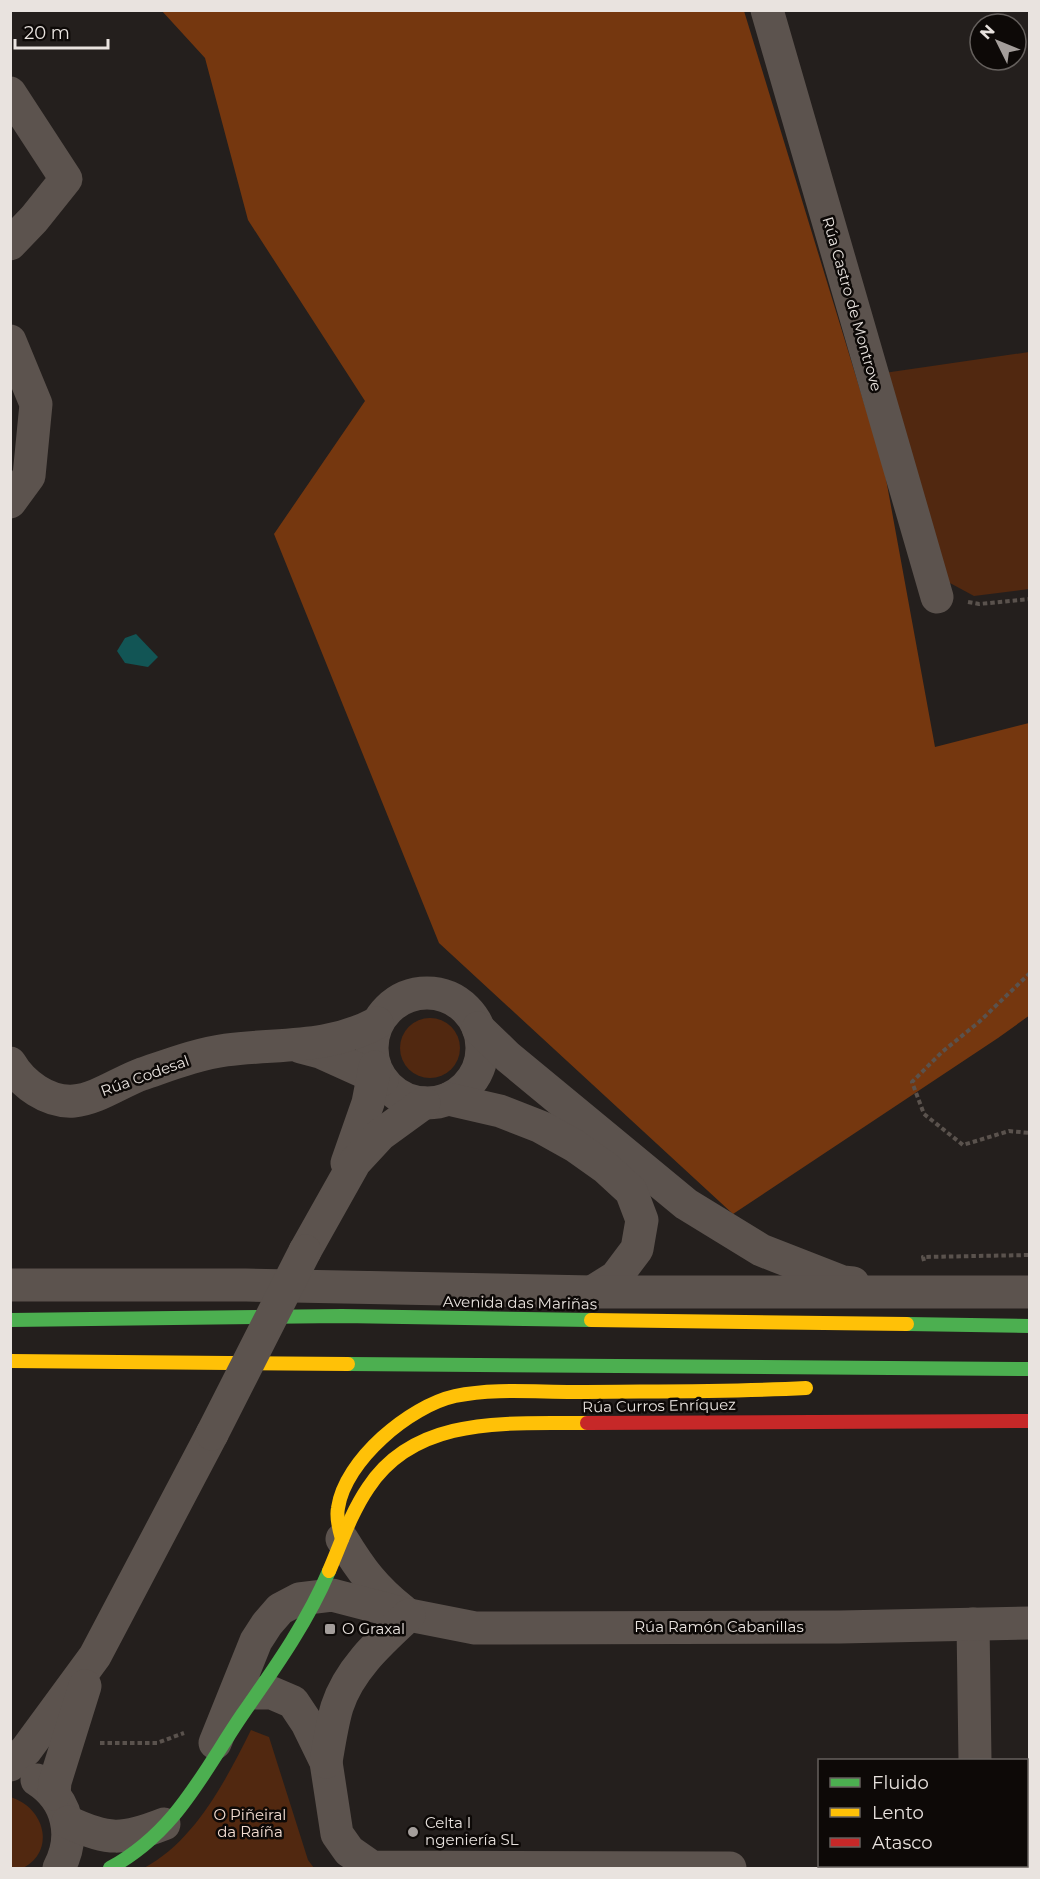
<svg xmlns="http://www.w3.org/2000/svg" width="1040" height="1879" viewBox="0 0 1040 1879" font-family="Montserrat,sans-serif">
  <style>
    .green { fill: #512810 }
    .forest { fill: #75370f }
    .water { fill: #125555 }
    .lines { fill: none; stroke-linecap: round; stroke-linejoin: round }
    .path { stroke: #5a524d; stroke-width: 4; stroke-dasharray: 4.5 3; stroke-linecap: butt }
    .street { stroke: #5c534e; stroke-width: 33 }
    .fast { stroke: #4caf50; stroke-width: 14 }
    .slow { stroke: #ffc107; stroke-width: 14 }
    .jam { stroke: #c62828; stroke-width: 14 }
    .street-bridge { stroke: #5c534e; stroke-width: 33 }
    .poi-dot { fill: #a49e9b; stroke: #0d0907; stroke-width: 2 }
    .labels { text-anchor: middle; stroke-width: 5; stroke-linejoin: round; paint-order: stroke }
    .street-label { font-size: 15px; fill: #e9e3df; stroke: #0d0907 }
    .poi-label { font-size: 15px; fill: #e9e3df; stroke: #0d0907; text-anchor: start }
    .park-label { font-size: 15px; fill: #f3ddd2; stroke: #0d0907 }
  </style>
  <rect width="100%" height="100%" fill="#241f1d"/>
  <g class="green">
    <path d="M1029 352V589L974 596 937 576 884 373Z"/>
    <circle cx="430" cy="1048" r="30"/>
    <path d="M251 1730 269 1737 308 1860 314 1868H144C195 1841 226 1780 251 1730Z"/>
    <path d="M10 1797C45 1807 56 1851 23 1868H11Z"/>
  </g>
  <path class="forest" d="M162 11H744L884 468 935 747 1029 723 1030 1015 998 1038 733 1214 439 943 274 534 365 401 248 220 205 58Z"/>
  <path class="water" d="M136 634 158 657 148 667 125 663 117 651 125 638Z"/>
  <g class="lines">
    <g class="path">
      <path d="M968 602 979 604 1030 599"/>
      <path d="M1030 973 979 1022 942 1052 912 1082 924 1114 963 1145 1009 1131 1030 1133"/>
      <path d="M924 1261 923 1257 1030 1255"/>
      <path d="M100 1743H157L184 1733"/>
    </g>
    <g class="street">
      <path d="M767 10 937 597"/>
      <path d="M10 93 66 179 34 219 10 244"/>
      <path d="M10 341 36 404 29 476 10 502"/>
      <circle cx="427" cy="1048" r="55"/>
      <path d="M478 1028 508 1057 686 1204 761 1250 843 1282 853 1283"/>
      <path d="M301 1047 320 1052 382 1080"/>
      <path d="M10 1063C22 1084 48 1103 74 1101 97 1099 120 1082 142 1074 169 1065 197 1054 226 1050 280 1043 326 1050 377 1023"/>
      <path d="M448 1099 500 1111 541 1127 575 1146 606 1168 631 1191 642 1220 637 1249 616 1277 592 1292"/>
      <path d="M347 1163 368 1103 375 1067"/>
      <path d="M305 1251 355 1162 380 1135 424 1103"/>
      <path d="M10 1285H246L592 1292H1030"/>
      <path d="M342 1539C361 1570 374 1588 403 1611"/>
      <path d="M973 1624 975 1760"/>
      <path d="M257 1693H272L293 1702 307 1723 326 1762 337 1834 349 1851 372 1867 730 1868"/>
      <path d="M215 1743 256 1641 267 1624 280 1609 299 1599 332 1595 409 1615 475 1628 840 1627 1030 1623"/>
      <path d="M326 1762C329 1744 332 1724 337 1707 349 1669 381 1641 409 1615"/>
      <path d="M10 1765 26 1750 95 1656 212 1434"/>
      <path d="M37 1780C68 1800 76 1836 59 1868"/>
      <path d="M54 1794 55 1782 85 1686"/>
      <path d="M68 1822C108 1841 123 1840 164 1824"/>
      <path d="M974 1868V1866"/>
    </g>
    <g class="fast">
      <path d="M10 1320 342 1316 591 1320"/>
      <path d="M907 1324 1030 1326"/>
      <path d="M348 1364 1030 1369"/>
      <path d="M110 1868C176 1832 202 1774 242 1715 274 1669 307 1623 329 1571"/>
    </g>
    <g class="slow">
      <path d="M591 1320 907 1324"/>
      <path d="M10 1361 348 1364"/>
      <path d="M342 1539C339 1529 336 1518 338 1508 345 1460 410 1406 455 1396 493 1388 535 1392 573 1392 651 1391 729 1392 806 1388"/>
      <path d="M329 1571C341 1543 351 1513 368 1488 416 1414 510 1424 587 1423"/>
    </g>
    <path class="jam" d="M587 1423 1030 1421"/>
    <path class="street-bridge" d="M212 1434 305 1251"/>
  </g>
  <g class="poi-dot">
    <rect x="324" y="1623" width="12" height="12" rx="3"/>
    <circle cx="413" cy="1832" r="6"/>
  </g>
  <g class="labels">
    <g class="street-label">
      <text transform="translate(852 304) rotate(74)" y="5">Rúa Castro de Montrove</text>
      <text transform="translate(145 1076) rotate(-20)" y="5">Rúa Codesal</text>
      <text transform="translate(520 1303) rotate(1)" y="5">Avenida das Mariñas</text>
      <text transform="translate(659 1406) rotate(-1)" y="5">Rúa Curros Enríquez</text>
      <text x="719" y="1632">Rúa Ramón Cabanillas</text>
    </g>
    <g class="poi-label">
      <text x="342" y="1634">O Graxal</text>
      <text x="425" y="1828">Celta I<tspan x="425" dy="17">ngeniería SL</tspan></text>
    </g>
    <g class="park-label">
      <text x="250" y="1820">O Piñeiral<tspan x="250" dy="17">da Raíña</tspan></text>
    </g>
  </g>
  <rect width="1040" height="1879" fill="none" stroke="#e9e3df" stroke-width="24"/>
  <rect x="818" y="1759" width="210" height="108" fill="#0d0907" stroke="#65605d" stroke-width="1.5"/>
  <rect x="830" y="1778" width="30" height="9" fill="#4caf50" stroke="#65605d" stroke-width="1.5"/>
  <text x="872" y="1789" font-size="18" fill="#e9e3df">Fluido</text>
  <rect x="830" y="1808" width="30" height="9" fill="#ffc107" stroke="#65605d" stroke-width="1.5"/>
  <text x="872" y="1819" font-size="18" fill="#e9e3df">Lento</text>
  <rect x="830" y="1838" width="30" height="9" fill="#c62828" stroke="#65605d" stroke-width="1.5"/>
  <text x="872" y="1849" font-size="18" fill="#e9e3df">Atasco</text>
  <g transform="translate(998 42) rotate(313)"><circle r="28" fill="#0d0907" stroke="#65605d" stroke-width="1.5"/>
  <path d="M0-4.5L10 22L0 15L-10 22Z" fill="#a49e9b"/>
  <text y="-9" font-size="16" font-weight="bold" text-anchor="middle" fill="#e9e3df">N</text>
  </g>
  <path d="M15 39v9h93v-9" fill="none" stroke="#e9e3df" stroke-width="3"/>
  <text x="24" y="39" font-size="18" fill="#e9e3df" stroke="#0d0907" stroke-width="4.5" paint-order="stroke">20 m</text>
</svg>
